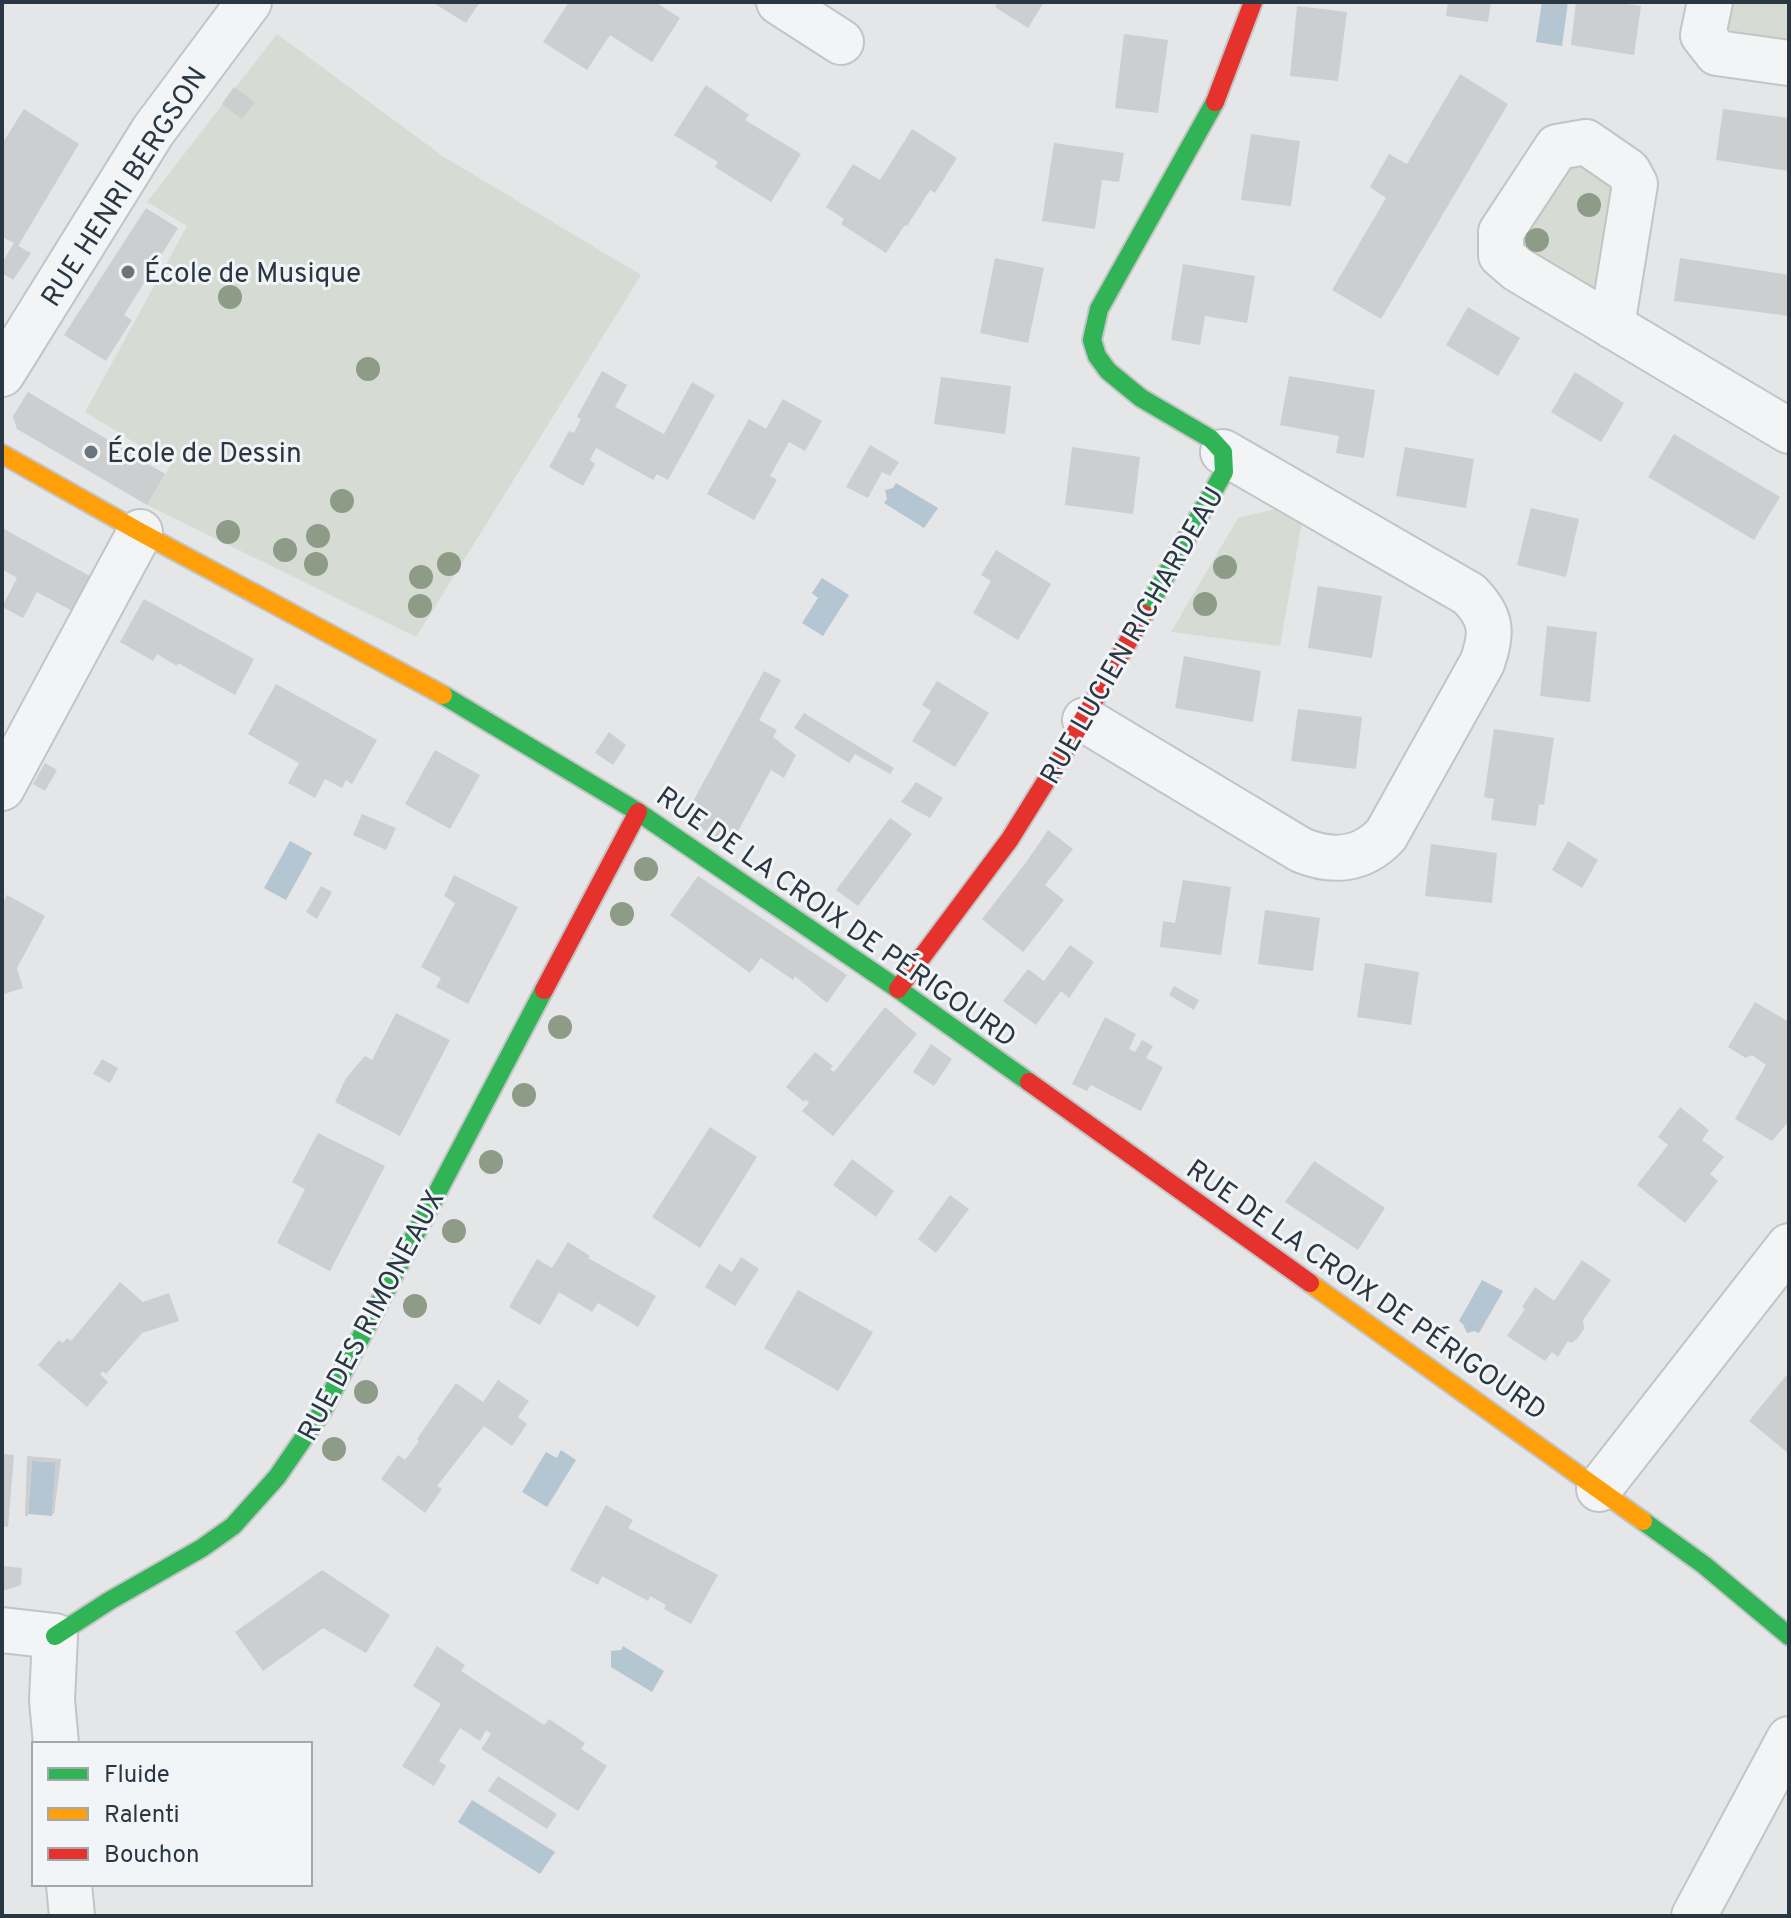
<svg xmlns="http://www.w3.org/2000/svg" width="1791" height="1918" viewBox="0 0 1791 1918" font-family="Overpass,sans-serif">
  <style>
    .green { fill: #d6dcd4 }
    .water { fill: #b3c6d2 }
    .building { fill: #ccced0 }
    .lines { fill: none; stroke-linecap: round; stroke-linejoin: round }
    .street-casing { stroke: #c2c4c6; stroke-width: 48 }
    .fast-casing { stroke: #c2c4c6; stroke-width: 22 }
    .slow-casing { stroke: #c2c4c6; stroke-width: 22 }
    .jam-casing { stroke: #c2c4c6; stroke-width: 22 }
    .street { stroke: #f2f4f5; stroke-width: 44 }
    .fast { stroke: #30b455; stroke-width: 18 }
    .slow { stroke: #ff9f0a; stroke-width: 18 }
    .jam { stroke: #e5322d; stroke-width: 18 }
    .tree { fill: #8d9b87 }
    .poi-dot { fill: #6b747c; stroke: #f1f5f7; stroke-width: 3 }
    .labels { text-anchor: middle; stroke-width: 6; stroke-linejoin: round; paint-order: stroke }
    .street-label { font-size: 28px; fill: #2a3642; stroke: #f1f5f7 }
    .poi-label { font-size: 28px; fill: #2a3642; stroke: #f1f5f7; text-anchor: start }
  </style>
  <rect width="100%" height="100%" fill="#e4e6e8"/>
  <g class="green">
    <path d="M1724 2H1789V48L1735 38 1726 30Z"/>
    <path d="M277 34 444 157 641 275 416 637 147 505 171 465 85 412 187 226 147 202Z"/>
    <path d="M1577 163 1613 181 1604 294 1532 262 1514 236 1566 167Z"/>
    <path d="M1280 508 1302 522 1280 646 1171 632 1238 518Z"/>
  </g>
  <g class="water">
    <path d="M1542 2H1568L1562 46 1536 42Z"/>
    <path d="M896 483 938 508 924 528 884 503 887 499 885 490 893 488Z"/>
    <path d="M822 578 849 595 823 636 802 623 818 598 812 593Z"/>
    <path d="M290 841 312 853 286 900 264 888Z"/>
    <path d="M1482 1280 1503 1291 1479 1333 1474 1331 1467 1333 1463 1324 1459 1321Z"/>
    <path d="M561 1450 576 1460 547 1507 522 1492 546 1452 557 1458Z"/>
    <path d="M32 1461 56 1462 52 1516 28 1514Z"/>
    <path d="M623 1646 664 1671 652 1692 611 1667V1651L621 1650Z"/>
    <path d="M472 1800 555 1852 540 1874 458 1822Z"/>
  </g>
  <g class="building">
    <path d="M432 2H480L466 23Z"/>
    <path d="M569 2H655L680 18 652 62 610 35 587 70 543 42Z"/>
    <path d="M998 2H1044L1028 28 995 7Z"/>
    <path d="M1448 2H1491L1488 22 1446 16Z"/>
    <path d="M1576 2H1612L1641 6 1634 55 1571 45Z"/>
    <path d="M1297 6 1347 12 1338 81 1290 76Z"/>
    <path d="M1124 34 1168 40 1158 113 1115 108Z"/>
    <path d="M1460 74 1508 104 1381 319 1332 290 1386 198 1370 187 1389 154 1407 164Z"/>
    <path d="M706 85 749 115 745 120 801 154 771 202 715 167 718 162 674 135Z"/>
    <path d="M234 87 255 102 242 119 222 104Z"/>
    <path d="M24 109 79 144 18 246 31 253 13 280 2 273V263L14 243 2 237V144Z"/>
    <path d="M1723 109 1789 118V171L1716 160Z"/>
    <path d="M912 129 957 158 935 193 930 190 907 226 905 225 886 253 841 224 844 219 826 207 853 164 880 180Z"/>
    <path d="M1251 134 1300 141 1291 206 1241 200Z"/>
    <path d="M1054 143 1124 153 1119 182 1102 180 1095 229 1042 221Z"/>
    <path d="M146 208 178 228 124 315 132 320 106 361 64 335Z"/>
    <path d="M995 258 1044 268 1028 343 980 333Z"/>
    <path d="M1680 258 1789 275V316L1674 301Z"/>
    <path d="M1183 264 1255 276 1247 323 1205 316 1200 345 1171 340Z"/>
    <path d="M1468 307 1520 338 1498 376 1446 345Z"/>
    <path d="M602 371 627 385 615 407 664 434 692 382 715 395 668 480 657 474 653 480 596 448 590 460 595 464 583 486 549 467 569 431 574 433 581 419 577 417Z"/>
    <path d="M1575 372 1624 403 1601 442 1551 412Z"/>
    <path d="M1289 376 1375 390 1364 458 1336 453 1339 436 1280 425Z"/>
    <path d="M941 377 1011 386 1005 434 934 424Z"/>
    <path d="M28 392 165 474 147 505 17 429 13 416Z"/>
    <path d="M783 399 822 421 805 451 789 442 770 476 777 480 754 520 707 494 749 419 766 429Z"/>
    <path d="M1674 434 1780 497 1754 540 1648 477Z"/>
    <path d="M870 445 899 462 890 476 882 472 868 498 846 487Z"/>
    <path d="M1072 447 1140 457 1133 514 1065 505Z"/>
    <path d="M1405 447 1474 459 1466 508 1396 496Z"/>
    <path d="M1531 508 1579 519 1566 577 1517 565Z"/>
    <path d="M2 528 99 581 80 615 37 592 23 618 2 607 17 578 2 569Z"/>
    <path d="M996 550 1051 584 1018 640 973 613 991 581 981 575Z"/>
    <path d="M1318 586 1382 596 1372 658 1308 648Z"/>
    <path d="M144 599 254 659 235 695 178 663 177 666 157 654 153 661 120 642Z"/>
    <path d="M1547 626 1597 632 1590 702 1540 696Z"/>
    <path d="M1184 656 1261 671 1253 722 1175 708Z"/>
    <path d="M764 671 781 680 759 720 777 730 773 737 796 755 784 778 771 770 729 848 685 816Z"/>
    <path d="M937 681 989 713 955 767 912 741 931 711 922 705Z"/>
    <path d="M276 684 377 740 352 784 346 780 342 788 325 779 315 798 288 783 299 763 248 734Z"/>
    <path d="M1298 709 1362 717 1356 769 1291 761Z"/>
    <path d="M804 713 894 768 890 774 855 754 849 763 794 728Z"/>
    <path d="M1494 729 1554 738 1544 805 1539 804 1536 826 1491 820 1494 799 1484 797Z"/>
    <path d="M609 732 626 745 613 765 595 753Z"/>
    <path d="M435 750 480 775 450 829 405 804Z"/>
    <path d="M45 763 57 770 45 791 33 784Z"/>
    <path d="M916 782 943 798 930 818 901 802Z"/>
    <path d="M362 814 396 828 386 850 353 835Z"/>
    <path d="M890 818 912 834 858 906 836 890Z"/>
    <path d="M1048 830 1073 849 1045 885 1064 900 1023 952 982 919 1027 861Z"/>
    <path d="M1568 841 1598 860 1582 888 1552 870Z"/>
    <path d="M1431 844 1497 853 1492 903 1425 896Z"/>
    <path d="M454 875 518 907 468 1004 436 987 441 978 421 967 455 903 444 896Z"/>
    <path d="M698 876 847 975 827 1003 795 976 793 980 761 958 750 973 670 915Z"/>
    <path d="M1183 880 1231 887 1221 955 1160 947 1163 921 1175 923Z"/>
    <path d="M321 886 332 892 317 919 306 912Z"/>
    <path d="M7 895 45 916 17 968 23 988 4 994 2 905Z"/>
    <path d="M1265 910 1320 918 1313 971 1258 964Z"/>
    <path d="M1070 945 1094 962 1069 998 1061 991 1036 1025 1003 1001 1028 969 1044 981Z"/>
    <path d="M1365 963 1419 972 1411 1025 1357 1017Z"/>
    <path d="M1174 986 1199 1000 1194 1010 1169 995Z"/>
    <path d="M1755 1002 1789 1022V1121L1772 1141 1735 1119 1766 1065 1752 1055 1746 1058 1728 1047Z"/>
    <path d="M885 1007 917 1034 833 1136 802 1111 809 1103 805 1099 804 1102 786 1087 815 1052 833 1066 830 1069 834 1072Z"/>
    <path d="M396 1013 450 1040 400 1136 335 1102 346 1078 365 1056 372 1060Z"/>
    <path d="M1105 1017 1136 1034 1129 1049 1135 1052 1142 1040 1153 1046 1146 1058 1163 1067 1141 1111 1091 1085 1087 1091 1072 1084Z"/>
    <path d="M931 1044 952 1059 934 1086 913 1072Z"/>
    <path d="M102 1059 118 1068 110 1083 93 1074Z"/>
    <path d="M1680 1107 1709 1130 1702 1140 1724 1157 1710 1174 1718 1181 1685 1223 1637 1185 1668 1145 1658 1137Z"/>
    <path d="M710 1127 757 1157 700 1248 652 1217Z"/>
    <path d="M318 1133 385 1166 330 1271 277 1243 305 1189 292 1182Z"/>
    <path d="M852 1159 894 1191 876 1217 833 1185Z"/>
    <path d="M1314 1161 1385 1208 1358 1250 1285 1202Z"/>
    <path d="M950 1195 969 1209 936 1253 918 1239Z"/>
    <path d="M568 1242 590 1256 588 1258 656 1296 638 1327 598 1303 592 1312 559 1292 540 1325 509 1307 537 1259 552 1268Z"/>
    <path d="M741 1257 759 1269 735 1306 705 1287 719 1264 732 1272Z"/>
    <path d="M1582 1260 1611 1280 1583 1320 1584 1329 1577 1339 1571 1343 1568 1341 1558 1357 1552 1352 1545 1361 1507 1336 1525 1309 1522 1307 1535 1287 1554 1301Z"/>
    <path d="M120 1282 143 1302 169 1293 179 1321 142 1333 106 1374 103 1371 100 1374 108 1382 87 1407 38 1365 59 1340 63 1343 67 1338 71 1341Z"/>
    <path d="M798 1290 873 1332 838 1391 764 1348Z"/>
    <path d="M1789 1372V1454L1749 1421Z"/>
    <path d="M498 1380 529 1401 518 1417 527 1424 512 1446 484 1426 437 1486 442 1489 425 1513 381 1479 398 1455 405 1460 419 1441 417 1439 456 1383 483 1402Z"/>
    <path d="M2 1454 14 1455 8 1527 2 1526Z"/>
    <path d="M27 1456 61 1459 54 1514H52L56 1462 32 1461 28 1516H25Z"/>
    <path d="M606 1505 633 1520 628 1528 718 1575 691 1624 664 1609 666 1605 650 1596 648 1601 602 1576 598 1585 570 1570Z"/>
    <path d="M2 1566 22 1568 21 1585 2 1591Z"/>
    <path d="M322 1570 390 1615 366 1653 323 1628 263 1671 235 1632Z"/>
    <path d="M437 1646 465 1665 461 1671 544 1725 549 1719 585 1743 581 1749 607 1766 578 1811 481 1749 491 1734 486 1730 480 1741 460 1728 439 1761 446 1766 434 1786 402 1766 441 1704 413 1686Z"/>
    <path d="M498 1776 557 1814 547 1829 488 1791Z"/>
  </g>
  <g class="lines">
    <defs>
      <g id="street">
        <path d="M779 2 841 42"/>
        <path d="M1710 2 1703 35 1717 53 1789 63"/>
        <path d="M1612 326 1635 184 1628 171 1586 142 1557 147 1501 232V255L1517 269 1789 431"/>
        <path d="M2 374 153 131 249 2"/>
        <path d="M1085 720 1301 850C1332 863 1362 861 1386 835L1482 663C1493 633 1492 617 1469 594L1223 452"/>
        <path d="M2 788 140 532"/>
        <path d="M1599 1489 1789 1246"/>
        <path d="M2 1630 55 1636 52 1700 56 1744"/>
        <path d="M69 1884 72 1916"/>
        <path d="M1694 1916 1789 1739"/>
      </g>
      <g id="fast">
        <path d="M1144 614 1224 472 1223 452 1211 439 1141 398 1108 371 1097 356 1092 340 1099 309 1215 102"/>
        <path d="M443 695 638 812 898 989 1029 1082"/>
        <path d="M1643 1521 1704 1565 1789 1636"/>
        <path d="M55 1636 109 1601 202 1548 233 1526 277 1477 321 1413 544 990"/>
      </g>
      <g id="slow">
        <path d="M2 454 140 532 443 695"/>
        <path d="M1310 1283 1643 1521"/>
      </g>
      <g id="jam">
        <path d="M1215 102 1253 2"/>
        <path d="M898 989 1010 839 1066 749 1144 614"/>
        <path d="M544 990 638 812"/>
        <path d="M1029 1082 1310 1283"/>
      </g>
    </defs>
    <use href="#street" class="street-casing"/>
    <use href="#fast" class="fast-casing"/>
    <use href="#slow" class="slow-casing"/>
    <use href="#jam" class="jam-casing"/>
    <use href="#street" class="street"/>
    <use href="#fast" class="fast"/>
    <use href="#slow" class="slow"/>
    <use href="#jam" class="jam"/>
  </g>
  <g class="tree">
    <circle cx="1589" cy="205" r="12"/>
    <circle cx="1537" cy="240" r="12"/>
    <circle cx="230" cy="297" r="12"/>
    <circle cx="368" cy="369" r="12"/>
    <circle cx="342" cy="501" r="12"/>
    <circle cx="228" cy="532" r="12"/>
    <circle cx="318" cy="536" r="12"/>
    <circle cx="285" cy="550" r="12"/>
    <circle cx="316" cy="564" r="12"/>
    <circle cx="449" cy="564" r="12"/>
    <circle cx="1225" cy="567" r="12"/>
    <circle cx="421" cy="577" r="12"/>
    <circle cx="1205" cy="604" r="12"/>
    <circle cx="420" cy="606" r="12"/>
    <circle cx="646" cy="869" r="12"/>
    <circle cx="622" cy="914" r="12"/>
    <circle cx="560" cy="1027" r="12"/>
    <circle cx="524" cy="1095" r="12"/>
    <circle cx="491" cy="1162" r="12"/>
    <circle cx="454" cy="1231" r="12"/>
    <circle cx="415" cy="1306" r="12"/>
    <circle cx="366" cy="1392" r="12"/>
    <circle cx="334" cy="1449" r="12"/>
  </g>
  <g class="poi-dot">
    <circle cx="128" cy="272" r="8"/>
    <circle cx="91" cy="452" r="8"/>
  </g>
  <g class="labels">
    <g class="street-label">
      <text transform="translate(123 186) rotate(-57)" y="10">RUE HENRI BERGSON</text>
      <text transform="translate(1131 635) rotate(-60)" y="10">RUE LUCIEN RICHARDEAU</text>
      <text transform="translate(837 916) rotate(35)" y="10">RUE DE LA CROIX DE PÉRIGOURD</text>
      <text transform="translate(1367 1289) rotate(35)" y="10">RUE DE LA CROIX DE PÉRIGOURD</text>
      <text transform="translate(370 1315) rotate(-62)" y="10">RUE DES RIMONEAUX</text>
    </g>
    <g class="poi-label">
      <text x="144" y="282">École de Musique</text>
      <text x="107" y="462">École de Dessin</text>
    </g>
  </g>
  <rect width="1791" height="1918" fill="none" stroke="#2a3642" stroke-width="8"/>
  <rect x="32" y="1742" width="280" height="144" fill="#f1f5f7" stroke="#a1a9af" stroke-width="2"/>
  <rect x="48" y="1768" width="40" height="12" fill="#30b455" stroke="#a1a9af" stroke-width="2"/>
  <text x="104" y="1782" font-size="24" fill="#2a3642">Fluide</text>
  <rect x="48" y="1808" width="40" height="12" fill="#ff9f0a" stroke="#a1a9af" stroke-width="2"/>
  <text x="104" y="1822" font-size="24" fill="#2a3642">Ralenti</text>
  <rect x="48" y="1848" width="40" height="12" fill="#e5322d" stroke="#a1a9af" stroke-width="2"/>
  <text x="104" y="1862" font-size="24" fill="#2a3642">Bouchon</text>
</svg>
